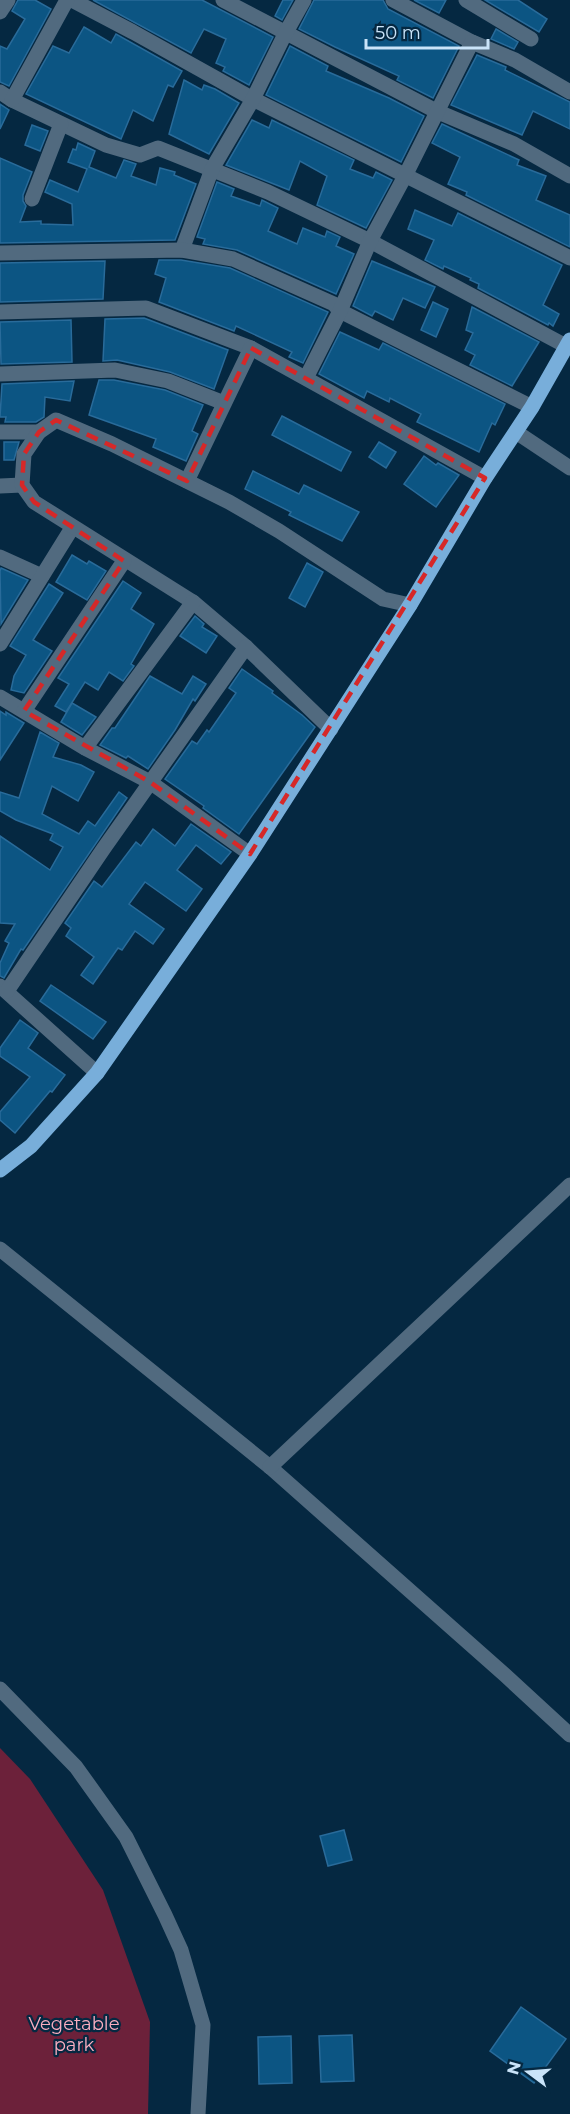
<svg xmlns="http://www.w3.org/2000/svg" width="570" height="2114" viewBox="0 0 570 2114" font-family="Montserrat,sans-serif">
  <style>
    .green { fill: #6c213a }
    .building { fill: #0c5583; stroke: #296b9a; stroke-width: 1.5 }
    .lines { fill: none; stroke-linecap: round; stroke-linejoin: round }
    .minor { stroke: #516a7f; stroke-width: 15 }
    .major { stroke: #78aeda; stroke-width: 15 }
    .marked { fill: none; stroke: #d62828; stroke-width: 4.5; stroke-dasharray: 12 8; stroke-linejoin: round }
    .labels { text-anchor: middle; stroke-width: 4.5; stroke-linejoin: round; paint-order: stroke }
    .park-label { font-size: 18px; fill: #faaec0; stroke: #052841 }
  </style>
  <rect width="100%" height="100%" fill="#052841"/>
  <path class="green" d="M0 1748 30 1779 103 1890 150 2022 148 2114H0Z"/>
  <g class="building">
    <path d="M18 0H35L51 9 9 86 0 82V46L7 49 25 19 12 11Z"/>
    <path d="M93 0H202L273 37 249 85 223 71 225 67 216 63 226 39 204 29 191 53Z"/>
    <path d="M283 0H293L282 20 275 16Z"/>
    <path d="M314 0H383L388 9 459 46 433 98 397 80 399 76 335 47 299 29Z"/>
    <path d="M414 0H446L439 13Z"/>
    <path d="M485 0H518L547 19 539 32Z"/>
    <path d="M84 27 111 43 116 34 182 71 173 87 168 85 153 121 133 110 121 139 26 94 53 46 69 53Z"/>
    <path d="M496 29 518 42 514 49 491 39Z"/>
    <path d="M290 46 328 66 326 71 389 98 424 116 401 162 266 95Z"/>
    <path d="M477 55 506 67 505 70 570 102V129L533 111 522 135 451 105Z"/>
    <path d="M184 80 202 90 204 85 215 89 239 103 209 154 169 134Z"/>
    <path d="M0 104 9 110 0 129Z"/>
    <path d="M252 120 269 128 272 120 354 160 350 169 373 178 376 172 392 180 366 228 317 205 327 176 300 161 289 190 226 165Z"/>
    <path d="M442 124 519 160 517 165 546 176 536 200 570 215V247L466 195 467 192 448 184 460 157 432 143Z"/>
    <path d="M32 125 48 131 40 151 25 145Z"/>
    <path d="M78 143 95 151 89 167 116 178 124 160 136 164 131 176 156 185 160 168 175 172 174 175 196 184 175 240 0 243V158L32 172 23 195V201L26 206 20 222 41 221V224L73 225 72 204 45 192 50 180 78 192 87 169 68 162 73 149 76 150Z"/>
    <path d="M217 182 234 189 231 196 260 206 262 200 278 208 268 231 297 244 303 228 325 237 327 231 340 237 336 246 354 254 336 294 237 250 203 244 205 239 197 237Z"/>
    <path d="M415 210 452 226 458 213 562 265 543 305 559 314 553 326 549 323 548 325 478 288 479 284 470 280 471 278 444 266 443 269 425 260 434 240 408 229Z"/>
    <path d="M159 260H181L230 268 328 312 303 363 289 357 292 352 236 326 234 331 159 302 166 278 155 274Z"/>
    <path d="M105 261 103 299 0 302V263Z"/>
    <path d="M372 261 435 287 425 308 403 298 393 320 375 311 372 316 353 306Z"/>
    <path d="M433 302 448 309 436 337 421 330Z"/>
    <path d="M472 307 539 342 512 386 470 365 475 355 465 350 473 333 466 330Z"/>
    <path d="M144 318 228 350 214 389 170 372 117 360 103 361 105 319Z"/>
    <path d="M71 320 72 362 1 364 0 322Z"/>
    <path d="M340 332 379 350 383 343 505 404 495 425 492 423 479 452 417 422 421 414 390 398 389 402 367 391 364 398 319 374Z"/>
    <path d="M99 380H114L165 390 203 405 192 431 198 434 186 461 153 447 156 439 89 415Z"/>
    <path d="M74 381 70 401 45 397 44 417 36 422H5L6 417H0L2 384Z"/>
    <path d="M282 416 351 452 341 471 272 435Z"/>
    <path d="M4 442H19L14 460H4Z"/>
    <path d="M379 442 396 452 386 468 369 457Z"/>
    <path d="M424 456 436 465 438 463 459 475 436 507 404 484Z"/>
    <path d="M253 471 299 494 304 485 359 512 342 541 289 515 291 512 245 489Z"/>
    <path d="M72 555 87 564 89 561 106 571 87 600 56 582Z"/>
    <path d="M307 563 323 572 305 607 289 598Z"/>
    <path d="M1 568 28 580 1 624 0 571Z"/>
    <path d="M123 581 141 593 131 609 154 624 131 664 134 666 123 681 109 672 98 690 85 682 66 712 55 706 69 684 58 678Z"/>
    <path d="M49 584 63 593 33 640 52 651 24 693 11 690 14 676 26 655 10 646Z"/>
    <path d="M195 616 204 624 202 627 217 636 206 653 180 636Z"/>
    <path d="M242 669 273 691 272 693 302 715 315 727 239 834 203 808 204 806 165 779 192 741 197 744 207 730 209 732 236 693 229 688Z"/>
    <path d="M150 676 182 694 193 676 206 684 195 701 193 699 175 730 148 769 128 756 126 758 100 745 112 728H115Z"/>
    <path d="M72 703 96 717 82 735 61 722Z"/>
    <path d="M0 711 6 715V712L24 723 0 760Z"/>
    <path d="M40 732 59 743 53 757 81 765 94 772 78 801 52 786 42 814 79 834 88 821 95 826 119 792 127 798 23 950 21 949 4 978 0 976V963L9 943 5 941 15 924 0 923V836L50 870 63 847 50 840 53 834 16 820 0 811V792L19 798Z"/>
    <path d="M191 824 231 852 221 864 196 845 177 870 202 889 186 911 145 882 129 904 164 929 153 944 135 931 122 950 118 948 93 984 81 975 94 957 66 936 71 928 65 923 94 881 102 887 136 842 141 846 153 829 175 846Z"/>
    <path d="M51 985 106 1022 93 1039 40 1001Z"/>
    <path d="M20 1020 38 1033 28 1048 65 1075 52 1092 50 1091 15 1133 0 1120V1112L30 1077 0 1056V1048Z"/>
    <path d="M344 1830 352 1860 328 1866 320 1836Z"/>
    <path d="M521 2007 566 2039 534 2083 490 2051Z"/>
    <path d="M352 2035 354 2081 321 2082 319 2036Z"/>
    <path d="M291 2036 292 2083 259 2084 258 2037Z"/>
  </g>
  <g class="lines">
    <g class="minor">
      <path d="M72 0 133 32 253 99 570 258"/>
      <path d="M223 0 436 111 514 144 570 176"/>
      <path d="M393 0 472 42"/>
      <path d="M466 0 531 39"/>
      <path d="M0 12 8 0"/>
      <path d="M0 92 12 100 106 145 140 155 158 148 268 192 370 241 566 346"/>
      <path d="M12 100 67 0"/>
      <path d="M32 199 61 124"/>
      <path d="M182 250 212 169 253 99 285 34 304 0"/>
      <path d="M0 253 182 250 233 259 334 304 340 311 532 407"/>
      <path d="M0 312 146 308 251 348 485 478"/>
      <path d="M0 374 115 370 168 381 224 403"/>
      <path d="M306 378 340 311 370 241 405 176 472 42 515 60 570 92"/>
      <path d="M0 432H39"/>
      <path d="M516 432 570 468"/>
      <path d="M187 481 251 348"/>
      <path d="M0 486 22 485"/>
      <path d="M0 557 42 576"/>
      <path d="M0 644 72 528"/>
      <path d="M246 647 193 602 34 502 22 485 24 454 39 432 56 420 112 444 229 502 279 531 383 599 410 605"/>
      <path d="M0 697 85 748 150 782 250 854"/>
      <path d="M24 711 124 561"/>
      <path d="M85 748 193 602"/>
      <path d="M0 986 97 1073"/>
      <path d="M7 991 104 848 246 647 331 729"/>
      <path d="M0 1249 270 1467 505 1675 570 1735"/>
      <path d="M270 1467 570 1185"/>
      <path d="M0 1689 76 1767 126 1837 165 1915 181 1950 203 2025 198 2114"/>
    </g>
    <path class="major" d="M0 1170 31 1146 97 1073 250 854 410 605 485 478 532 407 570 340"/>
  </g>
  <path class="marked" d="M251 348 485 478 250 854 150 782 24 711 124 561 34 502 22 485 24 454 39 432 56 420 187 481Z"/>
  <g class="labels">
    <g class="park-label">
      <text x="74" y="2030">Vegetable<tspan x="74" dy="21">park</tspan></text>
    </g>
  </g>
  <g transform="translate(528 2072) rotate(286)" stroke="#052841" stroke-width="4.5" paint-order="stroke">
  <path d="M0-4.5L10 22L0 15L-10 22Z" fill="#cae4f9"/>
  <text y="-9" font-size="16" font-weight="bold" text-anchor="middle" fill="#cae4f9">N</text>
  </g>
  <path d="M366 39v9h122v-9" fill="none" stroke="#cae4f9" stroke-width="3"/>
  <text x="375" y="39" font-size="18" fill="#cae4f9" stroke="#052841" stroke-width="4.5" paint-order="stroke">50 m</text>
</svg>
